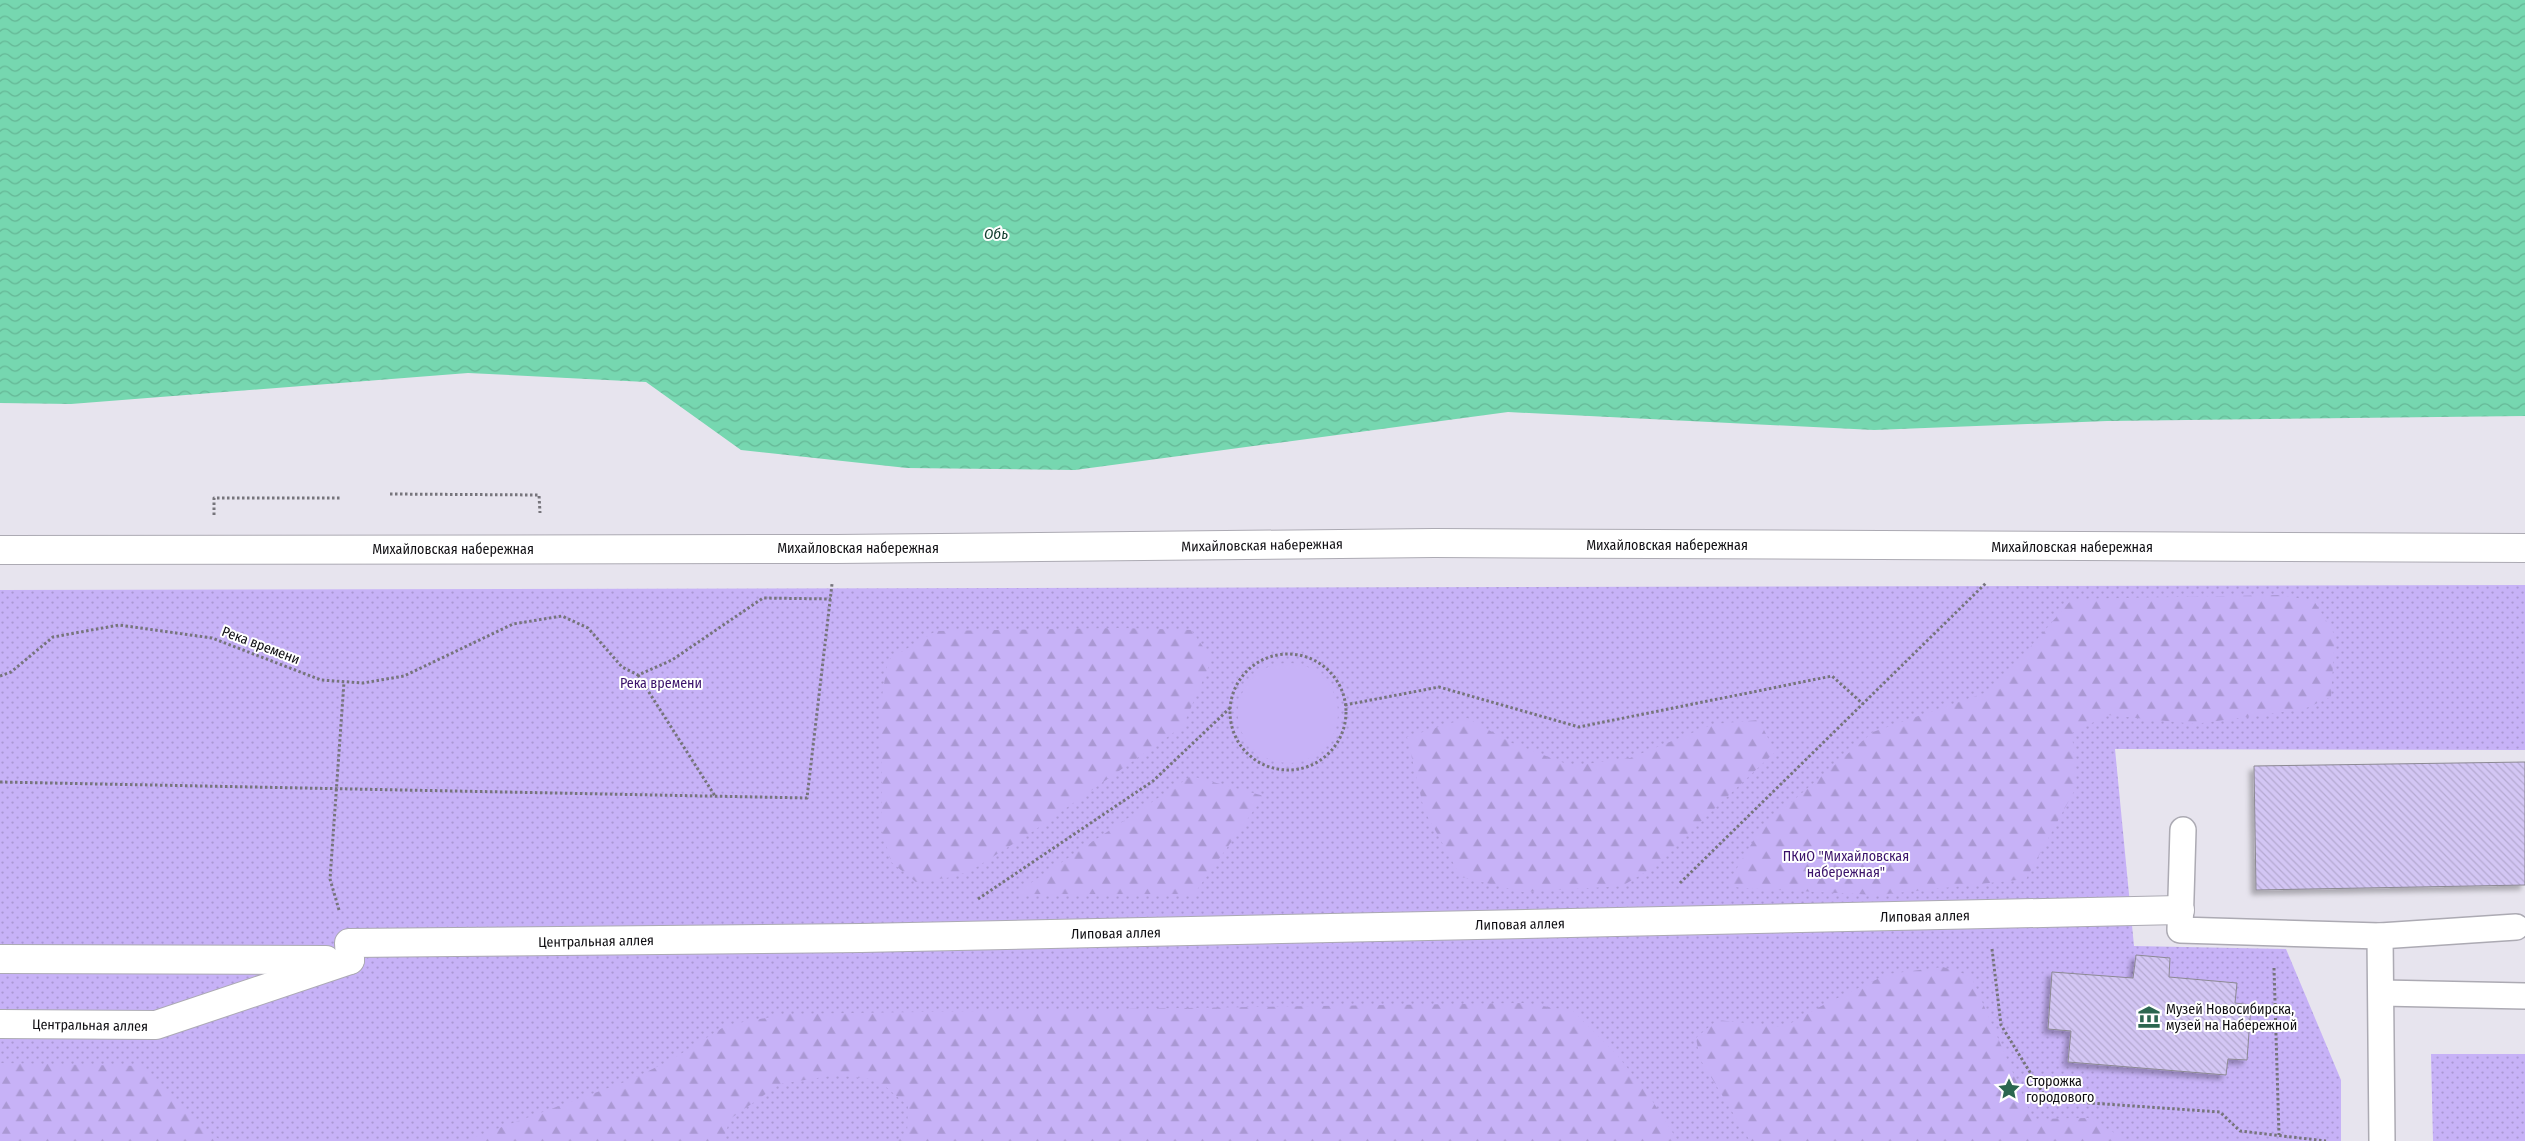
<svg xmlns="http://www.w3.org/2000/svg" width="2525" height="1141" viewBox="0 0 2525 1141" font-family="'Fira Sans Condensed',sans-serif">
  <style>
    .grass { fill: url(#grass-dots) }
    .forest { fill: url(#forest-firs) }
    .pitch { fill: #c7b2f7 }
    .water { fill: url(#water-waves) }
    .building { fill: url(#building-back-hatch); stroke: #8c8993; filter: url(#shadow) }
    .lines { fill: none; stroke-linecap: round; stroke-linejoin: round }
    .service-casing { stroke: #acaab3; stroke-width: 28 }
    .pedestrian-casing { stroke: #acaab3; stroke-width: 30 }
    .path { stroke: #76747b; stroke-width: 3; stroke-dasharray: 2.5 2.5; stroke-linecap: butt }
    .service { stroke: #fff; stroke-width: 25 }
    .pedestrian { stroke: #fff; stroke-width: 28 }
    .labels { text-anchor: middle; stroke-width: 4; stroke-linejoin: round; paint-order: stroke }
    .street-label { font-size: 14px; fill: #0f0e12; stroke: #fff }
    .park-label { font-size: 14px; fill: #3a126a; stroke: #fff }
    .poi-label { font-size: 14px; fill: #0f0e12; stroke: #fff; text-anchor: start }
    .water-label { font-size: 15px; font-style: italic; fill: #123d2e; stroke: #fff }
  </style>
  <defs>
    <pattern id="grass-dots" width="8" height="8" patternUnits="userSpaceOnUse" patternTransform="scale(1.25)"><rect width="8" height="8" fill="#c7b2f7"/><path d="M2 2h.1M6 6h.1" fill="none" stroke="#aa98d3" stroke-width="1.8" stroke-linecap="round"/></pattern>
    <pattern id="forest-firs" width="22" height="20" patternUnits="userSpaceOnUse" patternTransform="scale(1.25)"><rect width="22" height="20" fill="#c7b2f7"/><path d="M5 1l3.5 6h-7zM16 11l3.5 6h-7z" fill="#aa98d3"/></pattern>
    <pattern id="water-waves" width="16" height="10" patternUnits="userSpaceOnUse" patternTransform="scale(1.25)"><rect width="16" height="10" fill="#76d7b0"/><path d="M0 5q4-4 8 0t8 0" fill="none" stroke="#65b796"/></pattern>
    <pattern id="building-back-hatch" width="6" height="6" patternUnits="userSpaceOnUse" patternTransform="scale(1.25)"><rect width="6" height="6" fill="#d3c6f4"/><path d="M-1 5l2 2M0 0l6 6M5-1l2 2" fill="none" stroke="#b4a9d0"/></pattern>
    <filter id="shadow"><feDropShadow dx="-4.5" dy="4.5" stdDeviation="2.5" flood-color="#0004"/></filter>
  </defs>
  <rect width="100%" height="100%" fill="#e7e4ee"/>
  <g class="grass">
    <path d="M2525 585V750L2115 749 2134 946 2286 949 2341 1080V1141H0V590Z"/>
    <path d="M2431 1054H2525V1141H2433Z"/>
  </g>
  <g class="forest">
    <path d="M2280 595 2314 601 2335 635 2331 697 2304 709 2195 724 2108 715 2072 733 2077 786 2026 879 1878 895 1740 888 1730 885 1731 878 1761 828 1873 732 1993 690 2072 599Z"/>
    <path d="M1120 628 1191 630 1212 659 1183 726 1032 832 972 870 953 877 916 882 891 862 881 827 882 785 880 708 888 660 936 631Z"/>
    <path d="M1467 718 1512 743 1572 766 1630 758 1714 724 1759 720 1775 752 1649 870 1622 886 1523 892 1461 877 1424 810 1407 737Z"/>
    <path d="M1191 776 1264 796 1194 894H1014Z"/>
    <path d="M1943 967 1971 976 2033 1119 2088 1118 2129 1141H1750L1700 1059 1696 1038 1717 1020 1784 1027 1825 1004 1888 974Z"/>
    <path d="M1524 1003 1573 1011 1617 1055 1646 1091 1678 1141H895L907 1134 908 1106 878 1080 836 1075 780 1084 730 1119 723 1141H464L630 1080 671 1060 727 1025 788 1014Z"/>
    <path d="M0 1063 143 1066 205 1130 222 1141H0Z"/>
  </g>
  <circle class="pitch" cx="1288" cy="713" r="50"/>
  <path class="water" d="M0 0H2525V416L2107 421 1874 430 1508 412 1075 470 907 468 741 450 646 382 468 373 71 404 0 403Z"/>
  <g class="building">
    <path d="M2525 762V885L2256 890 2254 766Z"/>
    <path d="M2136 955 2170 958 2169 977 2237 983 2235 1003 2251 1005 2247 1060 2228 1059 2226 1075 2068 1062 2071 1031 2048 1029 2052 972 2133 978Z"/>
  </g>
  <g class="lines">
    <defs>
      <g id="service">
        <path d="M2183 830 2180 930 2380 936"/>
        <path d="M2382 993 2525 996"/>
        <path d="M2382 1141 2380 936 2516 927"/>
      </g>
      <g id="pedestrian">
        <path d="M0 550 836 549 1434 543 2525 548"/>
        <path d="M0 959 326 960"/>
        <path d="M350 960 349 943 861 938 2180 910"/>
        <path d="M0 1024 156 1025 350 960"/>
      </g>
    </defs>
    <use href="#service" class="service-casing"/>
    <use href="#pedestrian" class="pedestrian-casing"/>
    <g class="path">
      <path d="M390 494 539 495 540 513"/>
      <path d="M214 515V498H342"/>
      <circle cx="1288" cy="712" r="58"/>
      <path d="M638 675 715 796"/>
      <path d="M0 676 11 672 53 637 119 625 212 638 321 680 363 683 404 676 513 624 562 616 588 628 622 667 638 675 672 660 763 598 831 599"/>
      <path d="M1345 705 1439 687 1579 727 1832 676 1863 704"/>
      <path d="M0 782 807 798 832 584"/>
      <path d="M1680 883 1986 583"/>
      <path d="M978 899 1153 781 1230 708"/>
      <path d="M339 910 330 879 344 682"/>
      <path d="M1992 949 2001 1025 2047 1100 2220 1112 2240 1131 2326 1141"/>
      <path d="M2274 968 2279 1135"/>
    </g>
    <use href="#service" class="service"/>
    <use href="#pedestrian" class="pedestrian"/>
  </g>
  <defs>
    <symbol id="museum-bare" viewBox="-9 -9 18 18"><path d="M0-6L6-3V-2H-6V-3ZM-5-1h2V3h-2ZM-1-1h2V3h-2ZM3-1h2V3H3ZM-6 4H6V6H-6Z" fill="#2b664f" stroke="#fff" stroke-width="2.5" paint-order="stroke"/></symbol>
    <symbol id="sight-bare" viewBox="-9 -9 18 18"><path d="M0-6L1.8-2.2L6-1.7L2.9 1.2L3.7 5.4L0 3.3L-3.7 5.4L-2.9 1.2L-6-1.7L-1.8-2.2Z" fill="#2b664f" stroke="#fff" stroke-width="2.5" paint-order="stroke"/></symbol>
  </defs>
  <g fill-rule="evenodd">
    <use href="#museum-bare" x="2133" y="1001" width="32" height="32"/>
    <use href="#sight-bare" x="1993" y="1073" width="32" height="32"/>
  </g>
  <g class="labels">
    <g class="street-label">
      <text transform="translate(1262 545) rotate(-1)" y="5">Михайловская набережная</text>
      <text x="1667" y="550">Михайловская набережная</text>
      <text x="2072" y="552">Михайловская набережная</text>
      <text x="858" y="553">Михайловская набережная</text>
      <text x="453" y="554">Михайловская набережная</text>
      <text transform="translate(261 645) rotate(21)" y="5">Река времени</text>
      <text transform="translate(1925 916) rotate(-1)" y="5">Липовая аллея</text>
      <text transform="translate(1520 924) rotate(-1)" y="5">Липовая аллея</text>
      <text transform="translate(1116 933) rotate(-1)" y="5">Липовая аллея</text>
      <text transform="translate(596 941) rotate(-1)" y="5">Центральная аллея</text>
      <text transform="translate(90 1025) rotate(1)" y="5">Центральная аллея</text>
    </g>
    <g class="park-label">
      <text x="661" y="688">Река времени</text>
      <text x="1846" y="861">ПКиО "Михайловская<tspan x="1846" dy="16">набережная"</tspan></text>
    </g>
    <g class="poi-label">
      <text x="2166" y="1014">Музей Новосибирска,<tspan x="2166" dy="16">музей на Набережной</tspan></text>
      <text x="2026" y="1086">Сторожка<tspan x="2026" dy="16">городового</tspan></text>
    </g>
    <g class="water-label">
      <text x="996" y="239">Обь</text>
    </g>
  </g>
</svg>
